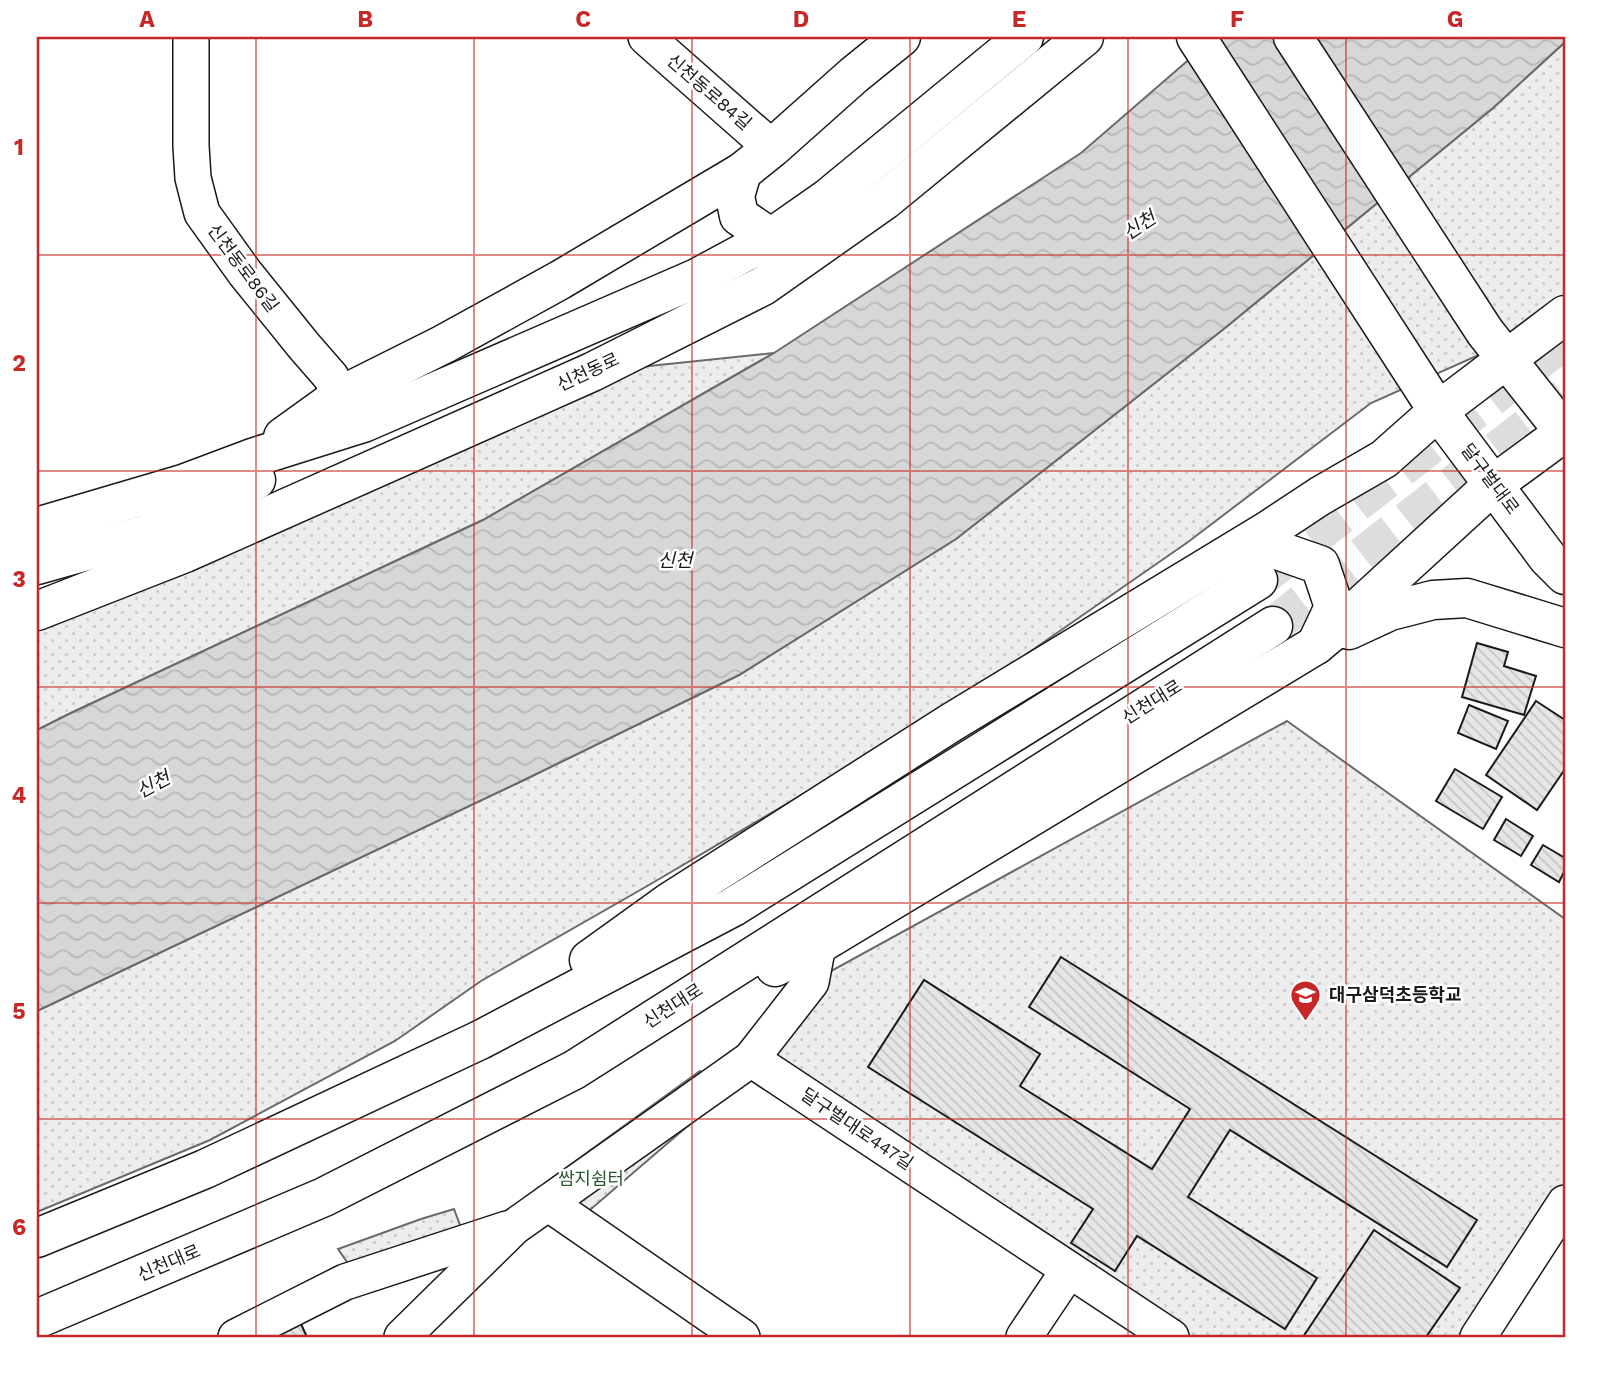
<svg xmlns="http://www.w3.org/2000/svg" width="1602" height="1374" viewBox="0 0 1602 1374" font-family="'Work Sans','Noto Sans KR',sans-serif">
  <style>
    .park { fill: url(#park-dots); stroke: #6a6a6a; stroke-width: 2 }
    .water { fill: url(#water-waves); stroke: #6a6a6a; stroke-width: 2 }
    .building { fill: url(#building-back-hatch); stroke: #1a1a1a; stroke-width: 2 }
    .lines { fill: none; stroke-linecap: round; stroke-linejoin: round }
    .highway-tunnel { stroke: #ddd; stroke-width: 38; stroke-dasharray: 38 19; stroke-linecap: butt }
    .minor-casing { stroke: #1a1a1a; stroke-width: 38 }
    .major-casing { stroke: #1a1a1a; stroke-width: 41 }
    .highway-casing { stroke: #1a1a1a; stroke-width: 41 }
    .minor { stroke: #fff; stroke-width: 35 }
    .major { stroke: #fff; stroke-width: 38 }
    .highway { stroke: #fff; stroke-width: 38 }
    .grid { fill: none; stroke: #c62828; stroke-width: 2; stroke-opacity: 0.55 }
    .labels { text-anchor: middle; stroke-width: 5; stroke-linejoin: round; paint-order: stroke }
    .street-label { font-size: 18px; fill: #1a1a1a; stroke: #fff }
    .poi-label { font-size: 18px; font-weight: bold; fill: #1a1a1a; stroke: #fff; text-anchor: start }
    .park-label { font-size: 18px; fill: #2b5a34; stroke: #fff }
    .water-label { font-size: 19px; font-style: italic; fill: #1a1a1a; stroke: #fff }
    .neatline { fill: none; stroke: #c62828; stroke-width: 2.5 }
    .grid-label { font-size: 23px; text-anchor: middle; font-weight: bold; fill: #c62828 }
  </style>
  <defs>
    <pattern id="park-dots" width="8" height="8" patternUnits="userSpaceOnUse" patternTransform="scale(1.75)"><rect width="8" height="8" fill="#ededed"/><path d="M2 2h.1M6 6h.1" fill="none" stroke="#cbcbcb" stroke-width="1.8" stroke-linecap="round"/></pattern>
    <pattern id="water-waves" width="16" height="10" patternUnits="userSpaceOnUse" patternTransform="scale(1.75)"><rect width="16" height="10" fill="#d7d7d7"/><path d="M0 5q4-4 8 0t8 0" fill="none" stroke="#b8b8b8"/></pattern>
    <pattern id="building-back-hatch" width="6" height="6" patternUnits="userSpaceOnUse" patternTransform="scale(1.75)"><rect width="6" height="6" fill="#e6e6e6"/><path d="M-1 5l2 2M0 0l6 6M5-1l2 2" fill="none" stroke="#c5c5c5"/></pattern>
  </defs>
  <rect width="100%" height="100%" fill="#fff"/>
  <g class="park">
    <path d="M1565 42 1564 317 1371 403 1188 542 946 710 649 885 481 981 395 1041 210 1140 37 1212V1011L524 780 739 675 956 539 1225 328 1493 108Z"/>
    <path d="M774 353 483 520 71 713 37 730V631L185 553 592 372Z"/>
    <path d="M1287 721 1565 919V1203L1478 1337H1171L751 1059 811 982Z"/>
    <path d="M700 1071 731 1089 584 1215 545 1183Z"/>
    <path d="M454 1209 460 1225 403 1269 367 1291 338 1249 421 1219Z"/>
  </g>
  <path class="water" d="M1215 37H1565V42L1493 108 1225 328 956 539 739 675 524 780 37 1011V730L71 713 483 520 774 353 1081 153Z"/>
  <g class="building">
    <path d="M1477 643 1508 652 1504 666 1536 676 1524 715 1462 697Z"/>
    <path d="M1536 701 1565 720V769L1537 810 1486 775Z"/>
    <path d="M1469 705 1508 721 1496 749 1458 733Z"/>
    <path d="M1455 769 1502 797 1483 829 1436 801Z"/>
    <path d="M1506 819 1533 836 1521 856 1494 840Z"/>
    <path d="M1543 845 1565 858V870L1559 882 1531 865Z"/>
    <path d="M1061 957 1477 1220 1447 1267 1230 1130 1188 1197 1317 1278 1285 1329 1137 1236 1115 1271 1071 1243 1093 1209 868 1067 924 980 1040 1054 1020 1086 1152 1169 1190 1109 1029 1007Z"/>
    <path d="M1374 1230 1460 1288 1426 1337H1303Z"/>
    <path d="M301 1324 307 1337H269Z"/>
  </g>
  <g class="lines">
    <g class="highway-tunnel">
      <path d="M1266 574 1565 340"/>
      <path d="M1273 626 1565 397"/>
    </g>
    <defs>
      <g id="minor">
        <path d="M191 37V146L193 178 202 213 245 273 304 346 331 377 340 396"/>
        <path d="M646 37 772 148"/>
        <path d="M751 1059 1171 1337"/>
        <path d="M548 1203 742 1337"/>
        <path d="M236 1337 345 1282 507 1229"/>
        <path d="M402 1337 514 1227 751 1059 811 982 818 945"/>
        <path d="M1024 1337 1069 1270"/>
        <path d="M1478 1337 1565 1203"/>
      </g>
      <g id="major">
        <path d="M1196 37 1438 411 1548 558 1565 575"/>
        <path d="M1293 37 1485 332 1565 433"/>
        <path d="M742 172 735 196 739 216 771 238"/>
        <path d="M283 437 340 396 444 344 560 280 742 172 772 148 854 75 901 37"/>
        <path d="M37 527 183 484 255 457 363 423 697 278 771 238 828 198 1024 37"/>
        <path d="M37 565 147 534 256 480"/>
        <path d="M37 611 185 553 592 372 763 286 885 200 1084 37"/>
      </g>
      <g id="highway">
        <path d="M1235 559 1271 548 1320 565 1334 607 1316 645"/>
        <path d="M1349 630 1390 611 1433 600 1467 598 1565 628"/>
        <path d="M589 960 671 901 952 722 1267 531 1320 496 1384 459 1438 411 1565 315"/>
        <path d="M775 967 818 945 1316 645 1340 625 1494 484 1565 432"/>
        <path d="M37 1238 205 1169 480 1040 733 907 1258 580"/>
        <path d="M37 1319 324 1197 574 1070 1273 626"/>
      </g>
    </defs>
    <use href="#minor" class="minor-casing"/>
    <use href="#major" class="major-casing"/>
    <use href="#highway" class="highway-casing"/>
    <use href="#minor" class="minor"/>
    <use href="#major" class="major"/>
    <use href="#highway" class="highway"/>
  </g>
  <path class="grid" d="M256 37V1337M474 37V1337M692 37V1337M910 37V1337M1128 37V1337M1346 37V1337M37 255H1565M37 471H1565M37 687H1565M37 903H1565M37 1119H1565"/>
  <defs>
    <symbol id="school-pin" viewBox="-11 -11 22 30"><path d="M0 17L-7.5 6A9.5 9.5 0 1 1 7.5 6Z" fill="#c62828" stroke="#fff"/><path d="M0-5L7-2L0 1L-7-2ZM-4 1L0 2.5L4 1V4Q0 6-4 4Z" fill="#fff"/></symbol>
  </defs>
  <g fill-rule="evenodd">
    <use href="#school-pin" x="1288" y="978" width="35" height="47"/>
  </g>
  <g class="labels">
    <g class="street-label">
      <text transform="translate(709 92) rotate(41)" y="6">신천동로84길</text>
      <text transform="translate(243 268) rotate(53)" y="6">신천동로86길</text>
      <text transform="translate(588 372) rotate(-25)" y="6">신천동로</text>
      <text transform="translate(1490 479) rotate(53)" y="6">달구벌대로</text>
      <text transform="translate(1152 702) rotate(-32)" y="6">신천대로</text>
      <text transform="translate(673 1006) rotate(-33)" y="6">신천대로</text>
      <text transform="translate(857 1129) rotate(34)" y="6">달구벌대로447길</text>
      <text transform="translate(169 1263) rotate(-23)" y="6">신천대로</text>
    </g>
    <g class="poi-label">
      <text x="1329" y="1001">대구삼덕초등학교</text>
    </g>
    <g class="park-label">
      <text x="591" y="1185">쌈지쉼터</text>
    </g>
    <g class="water-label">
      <text transform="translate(1139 225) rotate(-33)" y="7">신천</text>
      <text x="675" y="567">신천</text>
      <text transform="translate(153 784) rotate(-28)" y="7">신천</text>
    </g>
  </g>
  <rect width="1602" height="1374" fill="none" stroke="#ffffff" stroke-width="77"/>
  <rect x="38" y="38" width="1526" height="1298" class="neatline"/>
  <g class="grid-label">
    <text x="147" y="27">A</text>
    <text x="365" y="27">B</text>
    <text x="583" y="27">C</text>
    <text x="801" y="27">D</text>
    <text x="1019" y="27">E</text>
    <text x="1237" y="27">F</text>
    <text x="1455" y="27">G</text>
    <text x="19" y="155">1</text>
    <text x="19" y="371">2</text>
    <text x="19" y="587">3</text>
    <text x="19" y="803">4</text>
    <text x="19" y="1019">5</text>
    <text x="19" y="1235">6</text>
  </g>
</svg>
